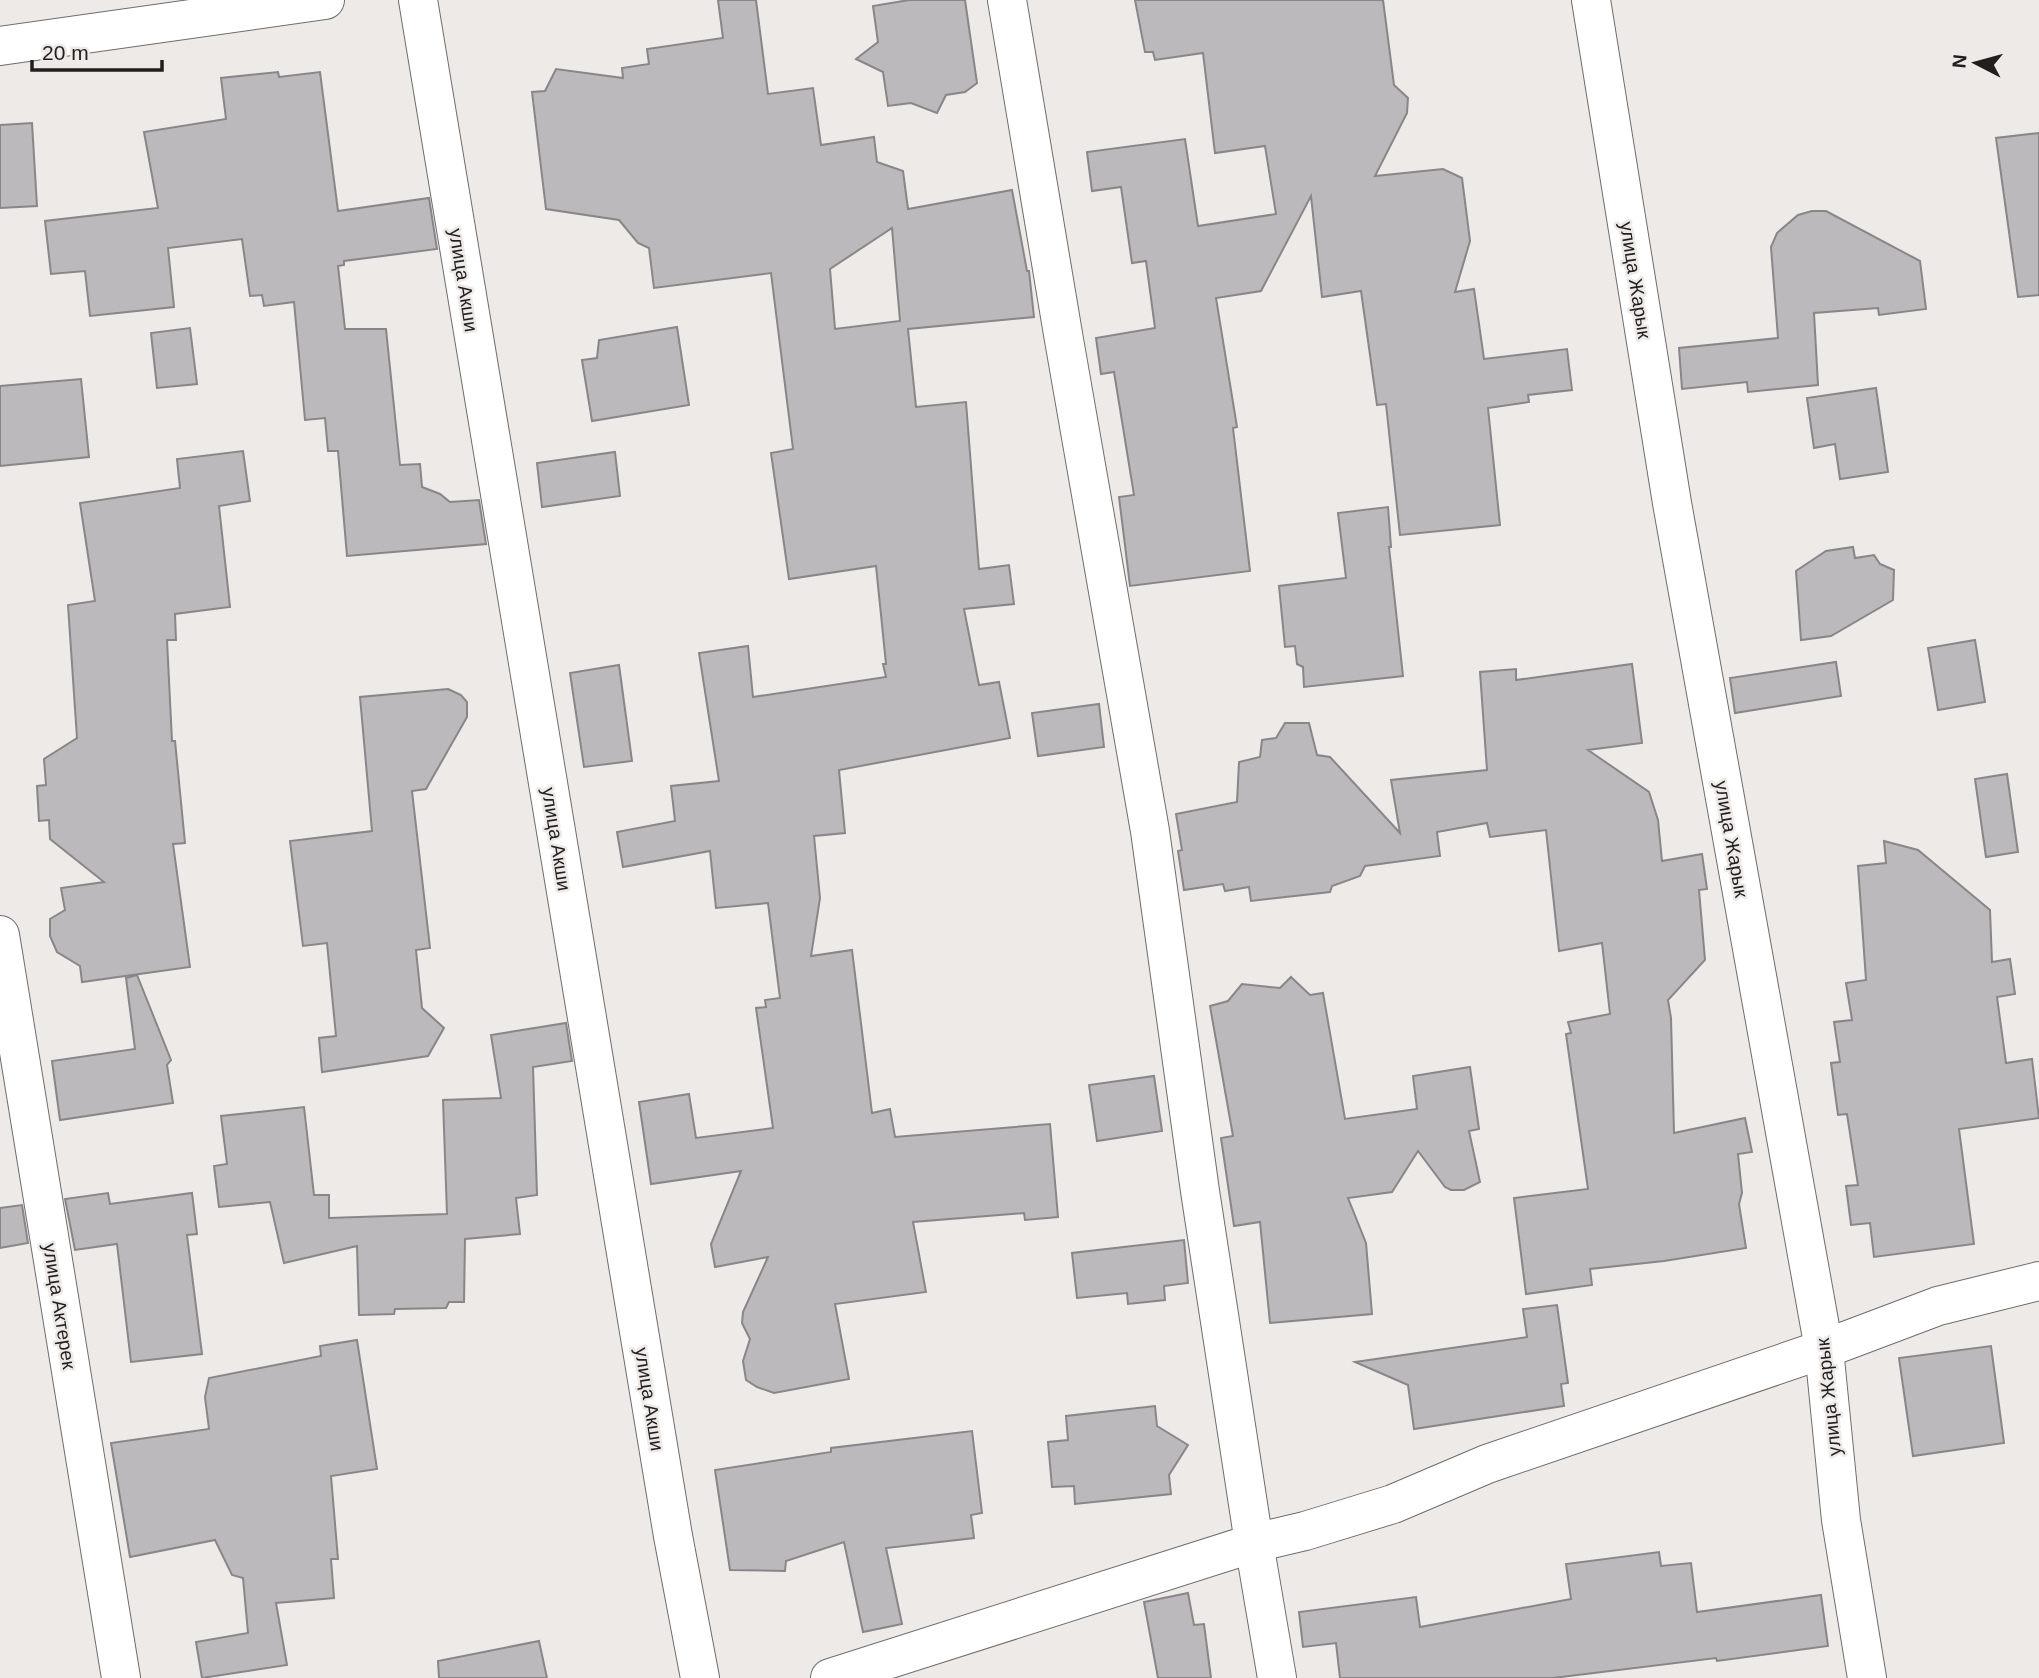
<svg xmlns="http://www.w3.org/2000/svg" width="2039" height="1678" viewBox="0 0 2039 1678" font-family="Helvetica,sans-serif">
  <style>
    .building { fill: #bbb9bc; stroke: #888689; stroke-width: 2; fill-rule: evenodd }
    .lines { fill: none; stroke-linecap: round; stroke-linejoin: round }
    .minor-casing { stroke: #6f6d6b; stroke-width: 40 }
    .minor { stroke: #fff; stroke-width: 38 }
    .labels { text-anchor: middle; stroke-width: 5; stroke-linejoin: round; paint-order: stroke }
    .street-label { font-size: 19px; fill: #201f1e; stroke: #edeae7 }
  </style>
  <rect width="100%" height="100%" fill="#edeae7"/>
  <g class="building">
    <path d="M718 0H756L768 94 813 88 821 145 874 137 877 162 903 171 908 209 1012 190 1027 271H1029L1034 317 908 329 916 407 966 402 979 569 1009 565 1014 604 964 609 979 685 999 682 1010 738 839 770 845 833 814 836 820 898 811 956 852 950 872 1113 890 1109 895 1137 1050 1124 1058 1217 1025 1220 1024 1213 913 1222 926 1292 835 1304 849 1379 774 1393 757 1387 746 1380 743 1361 750 1339 742 1323 743 1312 768 1257 715 1267 711 1244 741 1171 651 1184 639 1102 689 1094 696 1138 773 1128 756 1008 766 1007 765 1000 780 998 768 903 716 908 710 851 623 867 617 832 675 821 671 786 719 781 699 653 748 646 753 697 886 677 883 664H886L876 566 789 579 771 453 793 449 771 273 654 288 649 248 638 243 619 220 546 209 532 92 545 91 556 69 623 78 622 68 649 64 647 49 723 38ZM892 228 900 321 835 329 830 269Z"/>
    <path d="M909 0H965L977 83 965 92 946 95 937 113 911 103 888 106 883 72 856 59 878 42 873 6Z"/>
    <path d="M1135 0H1383L1394 85 1408 98 1407 113 1375 176 1443 169 1462 178 1470 241 1455 292 1474 289 1484 359 1567 349 1572 390 1528 395 1529 402 1488 408 1500 525 1400 535 1386 404 1377 405 1361 291 1322 297 1311 196 1261 291 1216 298 1237 427 1233 428 1250 571 1130 586 1119 497 1134 495 1114 372 1101 374 1096 338 1155 328 1146 261 1132 263 1121 187 1092 191 1087 152 1185 139 1198 226 1276 214 1265 146 1215 153 1203 53 1155 60 1153 52H1145Z"/>
    <path d="M278 72 279 77 320 72 338 211 429 198 437 249 344 261V265L338 266 345 329H386L400 465 420 464 422 487 440 494 450 502 479 500 486 544 347 556 338 451H328L325 418 305 420 294 302 264 306 262 295 250 296 242 239 168 248 174 307 90 316 85 271 51 274 45 221 158 208 144 132 226 119 221 78Z"/>
    <path d="M32 123 37 206 0 208V125Z"/>
    <path d="M2039 133V295L2018 297 1996 138Z"/>
    <path d="M1812 211H1826L1920 261 1926 309 1879 315 1878 308 1814 313 1818 385 1748 392 1747 382 1682 389 1679 348 1778 338 1771 247 1777 233 1798 215Z"/>
    <path d="M677 327 689 405 592 421 582 360 597 358 599 340Z"/>
    <path d="M190 328 197 384 157 388 151 333Z"/>
    <path d="M81 379 89 457 0 466V386Z"/>
    <path d="M1876 388 1888 472 1840 479 1835 444 1814 448 1807 398Z"/>
    <path d="M243 451 250 501 219 506 230 607 175 614 176 640H167L172 741H175L185 843 173 844 190 967 82 982 80 966 57 952 50 936V919L65 910 61 888 104 882 50 839 49 820 39 821 37 786 46 785 44 759 77 738 68 605 95 601 80 503 180 488 177 459Z"/>
    <path d="M615 452 620 496 542 507 537 463Z"/>
    <path d="M1388 507 1391 547H1389L1403 676 1304 687 1303 667 1297 664 1295 646 1285 647 1279 586 1346 578 1338 513Z"/>
    <path d="M1853 547 1855 558 1874 555 1880 564 1894 570 1893 600 1831 636 1801 640 1796 571 1826 551Z"/>
    <path d="M1975 640 1985 702 1938 710 1928 648Z"/>
    <path d="M1836 662 1841 696 1735 713 1730 678Z"/>
    <path d="M1632 664 1642 743 1588 750 1649 792 1658 820 1662 861 1702 854 1707 889 1699 890 1705 960 1668 1000 1671 1018 1674 1133 1745 1118 1752 1152 1738 1154 1742 1193 1739 1204 1746 1248 1664 1261 1590 1269 1592 1285 1526 1294 1514 1198 1588 1189 1566 1034 1571 1033 1568 1022 1610 1014 1602 943 1559 951 1546 830 1490 837 1487 823 1437 832 1440 856 1365 866 1360 876 1332 886 1330 892 1251 901 1249 887 1225 891 1223 884 1184 890 1178 851 1182 850 1176 814 1237 802 1239 762 1260 757 1262 740 1276 738 1285 723H1309L1317 755 1330 757 1400 833 1391 780 1487 770 1480 672 1516 669V680Z"/>
    <path d="M619 665 632 761 584 767 570 673Z"/>
    <path d="M448 689 461 695 467 702V717L426 789 412 791 430 948 416 950 422 1008 444 1028 428 1056 322 1072 319 1038 336 1036 327 943 303 946 290 841 372 831 360 697Z"/>
    <path d="M1099 704 1104 747 1038 756 1032 713Z"/>
    <path d="M2007 774 2018 852 1986 857 1975 779Z"/>
    <path d="M1884 841 1918 850 1990 910 1992 962 2010 959 2015 994 1997 997 2006 1063 2032 1059 2039 1118 1959 1129 1974 1244 1874 1257 1870 1223 1851 1225 1846 1186 1858 1185 1847 1114 1838 1115 1831 1063 1840 1062 1834 1022 1852 1020 1846 983 1866 980 1858 866 1886 863Z"/>
    <path d="M137 975 171 1060 167 1065 173 1103 60 1120 52 1061 135 1049 126 978Z"/>
    <path d="M1291 977 1310 995 1323 993 1345 1119 1417 1109 1413 1076 1470 1067 1479 1129 1469 1131 1480 1182 1464 1190H1451L1445 1187 1418 1151 1392 1192 1348 1198 1366 1243 1372 1314 1270 1323 1260 1222 1234 1226 1221 1138 1233 1136 1210 1006 1228 1001 1242 984 1280 988Z"/>
    <path d="M566 1023 572 1061 533 1067 537 1195 516 1198 520 1234 465 1239 464 1302H449L446 1308 395 1309 394 1314 359 1315 357 1246 284 1263 270 1202 219 1207 214 1166 227 1164 221 1116 304 1107 314 1195H329V1218L447 1214 443 1100 501 1098 491 1035Z"/>
    <path d="M1154 1076 1162 1131 1097 1141 1089 1085Z"/>
    <path d="M108 1193 110 1204 192 1193 197 1234 187 1235 202 1354 131 1362 117 1244 75 1250 65 1199Z"/>
    <path d="M22 1205 28 1243 0 1248V1208Z"/>
    <path d="M1184 1240 1188 1283 1164 1286 1165 1300 1128 1304 1127 1293 1077 1298 1072 1253Z"/>
    <path d="M1557 1305 1568 1383 1561 1384 1564 1406 1414 1429 1408 1385 1355 1362 1527 1337 1523 1309Z"/>
    <path d="M357 1340 377 1469 331 1476 338 1559H331L334 1598 276 1603 287 1665 202 1678 196 1642 248 1633 243 1578 232 1575 215 1540 130 1557 111 1443 209 1429 205 1397 209 1378 321 1356 320 1346Z"/>
    <path d="M1991 1346 2004 1443 1913 1456 1899 1358Z"/>
    <path d="M1155 1406 1157 1426 1188 1445 1169 1475 1171 1494 1075 1504 1074 1486 1052 1487 1048 1442 1068 1440 1066 1416Z"/>
    <path d="M972 1431 982 1513 971 1515 974 1538 886 1548 902 1624 863 1632 844 1542 786 1561 785 1571 730 1570 715 1470 831 1452V1448Z"/>
    <path d="M1659 1552 1661 1566 1691 1563 1697 1612 1821 1595 1828 1646 1717 1661 1716 1658 1553 1678H1340L1336 1643 1303 1647 1299 1612 1416 1597 1420 1627 1571 1599 1566 1564Z"/>
    <path d="M1188 1593 1194 1625 1204 1624 1211 1678H1158L1144 1602Z"/>
    <path d="M539 1641 547 1678H439L438 1661Z"/>
  </g>
  <g class="lines">
    <defs>
      <g id="minor">
        <path d="M418 0 673 1536 700 1678"/>
        <path d="M1007 0 1063 334 1150 831 1200 1191 1254 1543 1277 1678"/>
        <path d="M1591 0 1672 503 1824 1349 1841 1520 1867 1678"/>
        <path d="M0 46 325 0"/>
        <path d="M0 935 121 1678"/>
        <path d="M830 1678 1254 1543 1305 1531 1393 1504 1487 1464 1824 1349 1938 1306 2039 1281"/>
      </g>
    </defs>
    <use href="#minor" class="minor-casing"/>
    <use href="#minor" class="minor"/>
  </g>
  <g class="labels">
    <g class="street-label">
      <text transform="translate(464 280) rotate(81)" y="7">улица Акши</text>
      <text transform="translate(1636 280) rotate(81)" y="7">улица Жарык</text>
      <text transform="translate(557 839) rotate(81)" y="7">улица Акши</text>
      <text transform="translate(1732 839) rotate(80)" y="7">улица Жарык</text>
      <text transform="translate(60 1306) rotate(81)" y="7">улица Актерек</text>
      <text transform="translate(1828 1397) rotate(-96)" y="7">улица Жарык</text>
      <text transform="translate(650 1399) rotate(81)" y="7">улица Акши</text>
    </g>
  </g>
  <g transform="translate(1976 63) rotate(276)" stroke="#edeae7" stroke-width="5" paint-order="stroke">
  <path d="M0-5L12 26L0 18L-12 26Z" fill="#201f1e"/>
  <text y="-10" font-size="19" font-weight="bold" text-anchor="middle" fill="#201f1e">N</text>
  </g>
  <path d="M32 60v10h130v-10" fill="none" stroke="#201f1e" stroke-width="3.5"/>
  <text x="42" y="60" font-size="21" fill="#201f1e" stroke="#edeae7" stroke-width="5" paint-order="stroke">20 m</text>
</svg>
